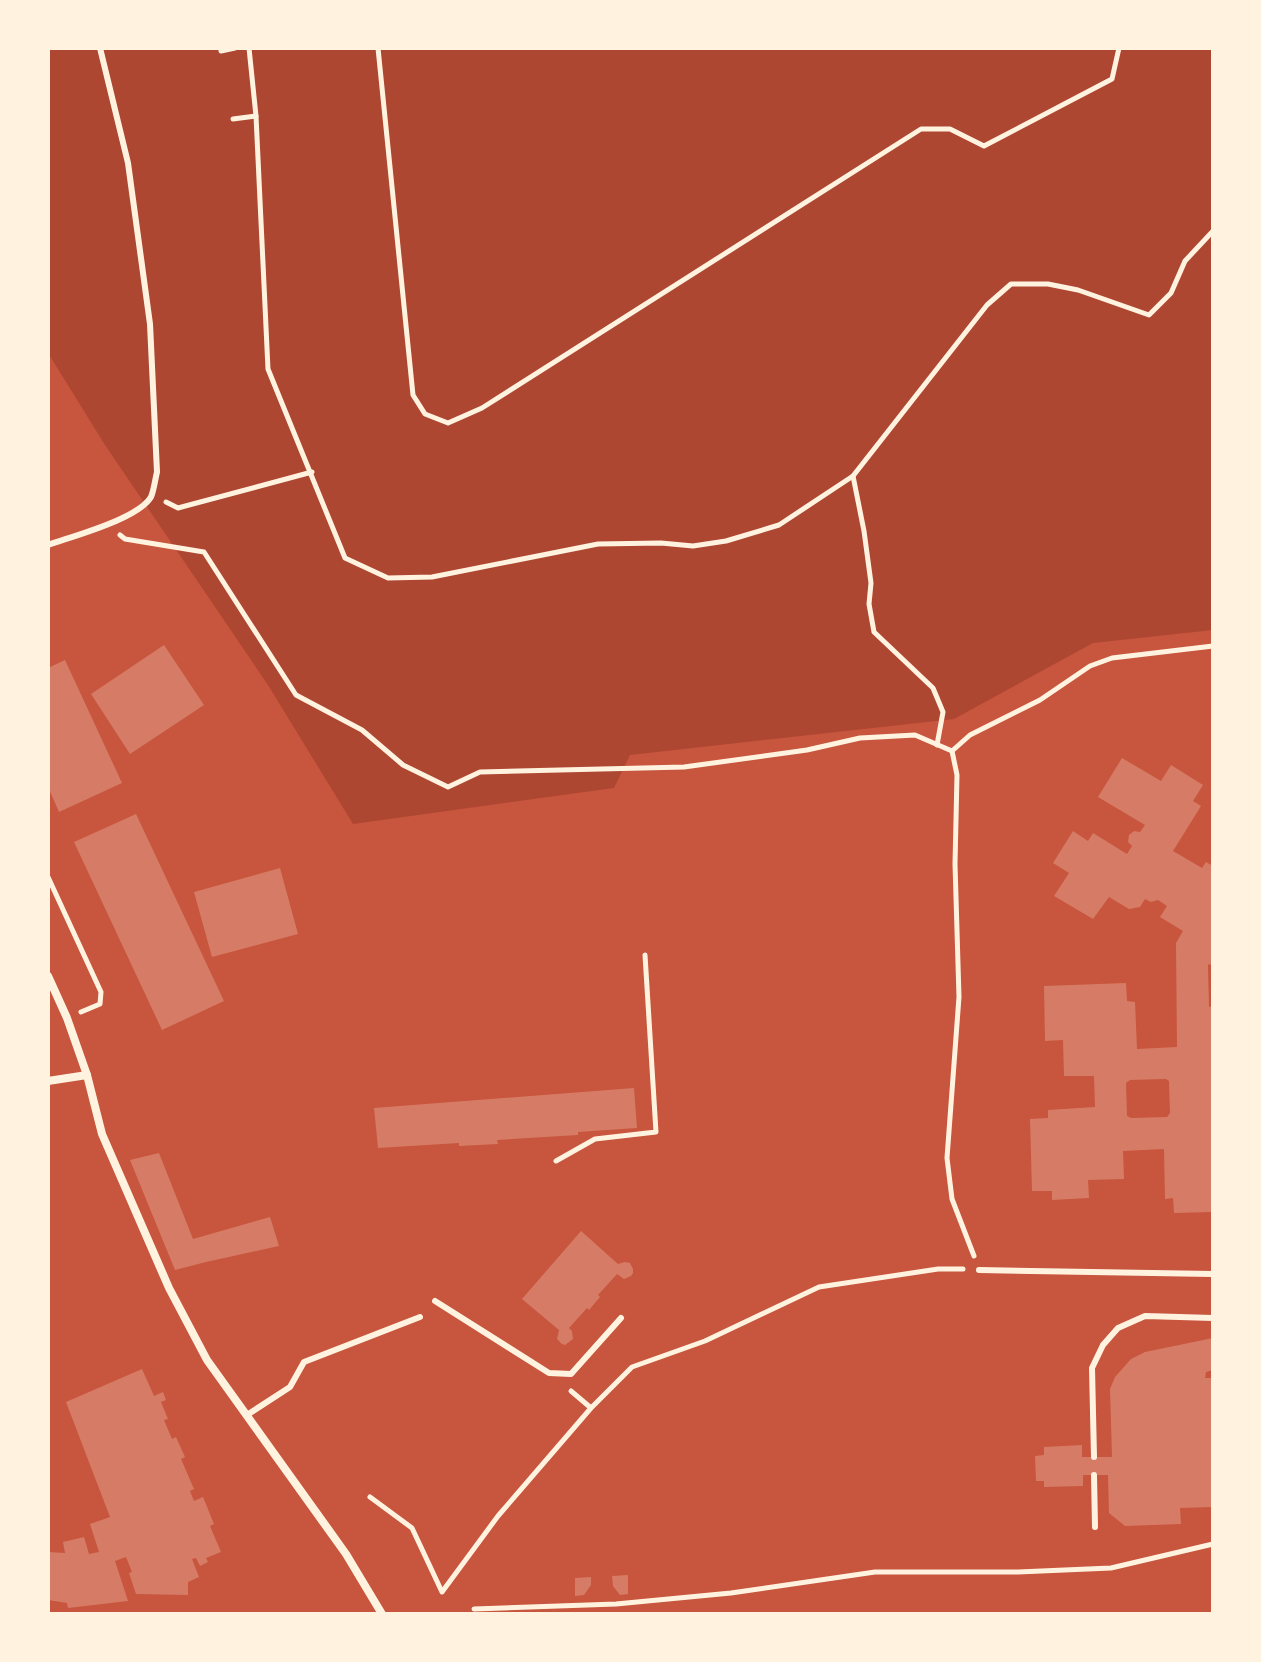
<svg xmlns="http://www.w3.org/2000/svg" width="1261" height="1662" viewBox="0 0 1261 1662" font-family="'PT Sans',sans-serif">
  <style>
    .green { fill: #ae4732 }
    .building { fill: #d67c66; fill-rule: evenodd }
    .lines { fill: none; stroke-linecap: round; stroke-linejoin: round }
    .path { stroke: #fff3e0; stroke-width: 5 }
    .service { stroke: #fff3e0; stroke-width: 6 }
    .minor { stroke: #fff3e0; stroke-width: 8 }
  </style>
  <rect width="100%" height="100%" fill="#c8553d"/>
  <path class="green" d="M48 48H1213V630L1093 643 954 719 630 755 614 788 353 824 268 685 105 445 48 353Z"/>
  <g class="building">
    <path d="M164 645 204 705 130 754 91 694Z"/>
    <path d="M65 660 122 783 59 812 48 787V668Z"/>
    <path d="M1122 758 1161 781 1171 765 1203 785 1193 801 1201 806 1173 851 1202 868 1206 862 1213 866V966L1209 964 1208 965 1209 1007 1213 1006V1212L1174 1213 1173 1198 1165 1199 1164 1149 1123 1151 1124 1179 1088 1180 1089 1198 1052 1200V1191H1032L1030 1119 1048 1118V1110L1095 1107 1094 1076H1064L1063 1040 1045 1041 1044 986 1126 983 1127 1001 1135 1002 1137 1049 1177 1047 1176 943 1183 931 1160 917 1167 906 1158 900 1151 902 1145 899 1140 907 1129 909 1109 897 1093 919 1054 896 1069 873 1053 863 1073 831 1088 841 1093 833 1127 854 1132 846 1128 842 1129 835 1134 831 1140 832 1145 825 1098 797ZM1166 1079 1169 1081 1170 1113 1167 1117 1131 1118 1127 1116 1126 1083 1130 1080Z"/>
    <path d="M136 814 224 1001 162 1030 74 842Z"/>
    <path d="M280 868 298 934 212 957 194 892Z"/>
    <path d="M634 1088 637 1128 578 1132V1135L497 1140 498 1144 459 1146V1143L378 1148 374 1108Z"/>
    <path d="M159 1153 193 1239 270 1217 279 1246 206 1262 175 1270 130 1160Z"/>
    <path d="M581 1231 618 1264 625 1262 630 1263 633 1269V1273L631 1276 624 1279 617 1274 598 1295 600 1297 589 1310 587 1308 569 1328 572 1331 573 1339 565 1345 562 1344 557 1339 559 1330 522 1299Z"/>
    <path d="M1213 1338V1370L1206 1372 1205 1378H1213V1507L1180 1508 1181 1524 1125 1526 1109 1513 1108 1475H1083V1486L1044 1487V1481H1036L1035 1456 1044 1455V1447L1082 1445V1457H1112L1110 1389 1115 1377 1131 1359 1145 1352Z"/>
    <path d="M142 1369 154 1396 163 1392 166 1400 161 1402 168 1419 164 1420 172 1439 176 1437 185 1457 181 1459 194 1489 190 1491 194 1501 203 1497 214 1524 210 1526 221 1552 206 1558 208 1562 200 1566 196 1558 192 1559 199 1577 188 1582V1595L136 1594 129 1573 132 1572 126 1557 115 1561 128 1601 68 1608 67 1603 48 1600V1552L65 1553 63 1542 84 1537 89 1554 99 1552 90 1524 110 1517 66 1402Z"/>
    <path d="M628 1575V1594L620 1595 613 1586 612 1576Z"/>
    <path d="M591 1577V1585L584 1595 575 1596V1578Z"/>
  </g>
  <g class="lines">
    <g class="path">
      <path d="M249 48 256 116 268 369 345 558 388 578 432 577 598 544 661 543 693 546 726 541 779 525 853 476 987 305 1011 284H1048L1078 290 1149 315 1171 293 1185 261 1213 231"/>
      <path d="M378 48 413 395 425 414 448 423 482 408 921 129H950L984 146 1112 79 1119 48"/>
      <path d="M221 51 235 48"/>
      <path d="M233 119 256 116"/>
      <path d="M853 476 864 531 871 583 869 604 874 632 933 688 943 712 937 745"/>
      <path d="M166 502 178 508 312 472"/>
      <path d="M120 535 125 539 204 552 296 695 362 730 403 765 448 787 480 772 684 767 807 750 860 738 915 735 952 751 957 775 955 864 959 997 947 1158 952 1199 974 1256"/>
      <path d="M952 751 970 735 1040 700 1090 666 1112 658 1213 646"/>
      <path d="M48 877 101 992 100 1004 81 1012"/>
      <path d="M556 1161 595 1139 656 1132 645 955"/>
      <path d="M571 1391 591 1408"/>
      <path d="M370 1497 412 1528 442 1592 498 1516 591 1408 632 1367 705 1341 819 1287 938 1269H963"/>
      <path d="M474 1609 616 1604 731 1593 875 1572H1018L1111 1568 1213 1544"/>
    </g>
    <g class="service">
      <path d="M48 545C73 536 138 519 151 497 154 490 155 480 157 472L150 324 128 163 100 48"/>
      <path d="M979 1270 1213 1274"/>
      <path d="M435 1301 549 1373 571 1374 621 1318"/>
      <path d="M247 1415 290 1387 304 1362 420 1317"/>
      <path d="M1094 1457 1092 1368 1103 1345 1118 1328 1145 1316 1213 1318"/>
      <path d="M1094 1475 1095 1527"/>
    </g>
    <g class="minor">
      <path d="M48 976 67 1018 87 1075 102 1134 169 1288 207 1360 346 1554 382 1614"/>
      <path d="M48 1081 87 1075"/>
    </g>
  </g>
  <rect width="1261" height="1662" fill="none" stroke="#fff3e0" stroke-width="100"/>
</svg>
